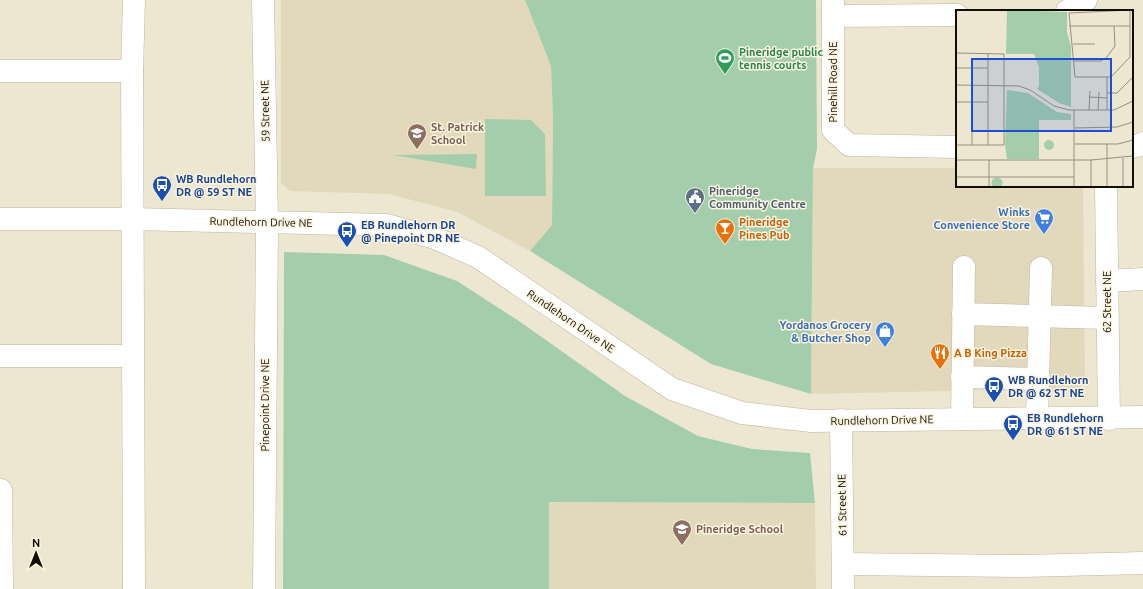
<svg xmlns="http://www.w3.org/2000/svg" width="1143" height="589" viewBox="0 0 1143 589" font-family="Ubuntu,sans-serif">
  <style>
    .built { fill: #e2d9bd }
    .green { fill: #a4ceab }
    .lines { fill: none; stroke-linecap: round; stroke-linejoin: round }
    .minor-casing { stroke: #bcb5a0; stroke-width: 23 }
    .minor { stroke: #fff; stroke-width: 22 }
    .labels { text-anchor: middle; stroke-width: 3; stroke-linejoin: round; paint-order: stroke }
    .leisure-label { font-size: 11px; font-weight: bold; fill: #27864d; stroke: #fbf4de; text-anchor: start }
    .street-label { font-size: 11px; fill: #110e07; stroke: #fbf4de }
    .education-label { font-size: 11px; font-weight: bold; fill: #785e54; stroke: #fbf4de; text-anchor: start }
    .transit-label { font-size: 11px; font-weight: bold; fill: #164399; stroke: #fbf4de; text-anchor: start }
    .service-label { font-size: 11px; font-weight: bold; fill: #4e5e75; stroke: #fbf4de; text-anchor: start }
    .shop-label { font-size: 11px; font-weight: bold; fill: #366cbe; stroke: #fbf4de; text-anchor: end }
    .food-label { font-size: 11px; font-weight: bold; fill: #c56008; stroke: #fbf4de; text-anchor: start }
    .inset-road { fill: none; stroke: #959080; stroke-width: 1 }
    .view { fill: #1d4ed8; fill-opacity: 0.15; stroke: #1d4ed8; stroke-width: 2 }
    .inset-edge { fill: none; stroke: #110e07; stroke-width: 2 }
  </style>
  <rect width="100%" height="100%" fill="#ede7d1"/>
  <g class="built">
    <path d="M281 0H525L551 66 553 117 552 225 530 251 457 212 389 194 290 191 281 183Z"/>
    <path d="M813 168H957V186H1083L1085 380 1080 388 811 394Z"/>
    <path d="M548 502 815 503 816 589H549Z"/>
  </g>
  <g class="green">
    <path d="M525 0H816L817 149 813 168 811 394 711 364 530 251 552 225 553 117 551 66Z"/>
    <path d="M485 119 531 120 545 134 546 196H485Z"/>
    <path d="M477 154 476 169 393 155Z"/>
    <path d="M284 252 384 255 457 281 519 321 625 396 698 436 752 449 810 453 815 503 549 502V589H283Z"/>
  </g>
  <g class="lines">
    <defs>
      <g id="minor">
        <path d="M263 0 267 222 264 589"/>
        <path d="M833 0V130L849 145 957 147"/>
        <path d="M1067 11 1086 0"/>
        <path d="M833 16 957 15"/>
        <path d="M0 71H132L134 589"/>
        <path d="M132 71 134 0"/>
        <path d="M1132 147 1140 145 1143 143"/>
        <path d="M1106 186 1109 419"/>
        <path d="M0 219H132L387 225 435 238 478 257 672 389 742 413 811 421 1143 417"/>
        <path d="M1107 281 1143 279"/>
        <path d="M963 314 1107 318"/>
        <path d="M0 356H132"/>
        <path d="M962 377 1039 379"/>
        <path d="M962 419 964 267"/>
        <path d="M1037 419 1041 268"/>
        <path d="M841 420 843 589"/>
        <path d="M1 490 2 589"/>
        <path d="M843 564 1023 566 1143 563"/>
      </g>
    </defs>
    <use href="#minor" class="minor-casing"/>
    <use href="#minor" class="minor"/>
  </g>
  <defs>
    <symbol id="stadium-pin" viewBox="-11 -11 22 30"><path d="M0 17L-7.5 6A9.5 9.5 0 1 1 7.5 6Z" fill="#2e9e5b" stroke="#fbf4de"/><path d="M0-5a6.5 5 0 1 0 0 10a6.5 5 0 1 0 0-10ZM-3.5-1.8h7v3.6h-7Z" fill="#fff"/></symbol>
    <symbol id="school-pin" viewBox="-11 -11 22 30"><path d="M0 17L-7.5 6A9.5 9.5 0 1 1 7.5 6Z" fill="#8d6e63" stroke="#fbf4de"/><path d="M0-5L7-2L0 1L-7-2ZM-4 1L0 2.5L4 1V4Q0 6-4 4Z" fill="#fff"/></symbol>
    <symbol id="bus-pin" viewBox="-11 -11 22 30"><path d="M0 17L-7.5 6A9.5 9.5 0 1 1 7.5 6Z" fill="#1a4fb4" stroke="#fbf4de"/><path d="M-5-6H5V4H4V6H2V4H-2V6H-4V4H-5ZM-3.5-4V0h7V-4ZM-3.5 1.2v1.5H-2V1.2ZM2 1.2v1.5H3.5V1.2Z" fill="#fff"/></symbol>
    <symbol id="civic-pin" viewBox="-11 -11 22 30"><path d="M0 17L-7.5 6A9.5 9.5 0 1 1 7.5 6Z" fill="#5c6f8a" stroke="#fbf4de"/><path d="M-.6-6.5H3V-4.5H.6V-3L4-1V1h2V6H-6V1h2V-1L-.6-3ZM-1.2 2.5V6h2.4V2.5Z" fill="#fff"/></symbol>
    <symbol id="supermarket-pin" viewBox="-11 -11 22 30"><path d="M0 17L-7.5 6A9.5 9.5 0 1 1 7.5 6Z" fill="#3f7fe0" stroke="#fbf4de"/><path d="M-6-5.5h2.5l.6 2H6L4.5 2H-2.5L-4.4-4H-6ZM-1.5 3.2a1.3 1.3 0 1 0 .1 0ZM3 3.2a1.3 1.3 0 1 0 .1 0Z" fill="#fff"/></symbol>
    <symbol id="bar-pin" viewBox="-11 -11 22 30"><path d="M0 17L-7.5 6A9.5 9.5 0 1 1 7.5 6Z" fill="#e8710a" stroke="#fbf4de"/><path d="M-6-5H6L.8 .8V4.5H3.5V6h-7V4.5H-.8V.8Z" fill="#fff"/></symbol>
    <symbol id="shop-pin" viewBox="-11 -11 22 30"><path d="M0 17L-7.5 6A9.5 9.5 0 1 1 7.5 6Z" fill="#3f7fe0" stroke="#fbf4de"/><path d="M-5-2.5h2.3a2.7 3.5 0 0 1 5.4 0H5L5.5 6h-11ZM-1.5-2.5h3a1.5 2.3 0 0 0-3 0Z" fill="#fff"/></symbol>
    <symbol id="restaurant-pin" viewBox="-11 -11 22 30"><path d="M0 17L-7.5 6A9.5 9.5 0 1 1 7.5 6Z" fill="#e8710a" stroke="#fbf4de"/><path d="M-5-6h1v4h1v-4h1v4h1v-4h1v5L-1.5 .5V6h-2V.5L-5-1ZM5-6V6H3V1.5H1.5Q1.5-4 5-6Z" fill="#fff"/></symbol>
  </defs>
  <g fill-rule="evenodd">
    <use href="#stadium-pin" x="714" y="47" width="22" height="30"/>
    <use href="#school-pin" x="406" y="122" width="22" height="30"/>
    <use href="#bus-pin" x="151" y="174" width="22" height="30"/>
    <use href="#civic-pin" x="684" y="186" width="22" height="30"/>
    <use href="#supermarket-pin" x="1033" y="207" width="22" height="30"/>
    <use href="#bar-pin" x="714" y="217" width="22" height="30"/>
    <use href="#bus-pin" x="336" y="220" width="22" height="30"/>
    <use href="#shop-pin" x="874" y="320" width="22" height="30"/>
    <use href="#restaurant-pin" x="929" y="342" width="22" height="30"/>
    <use href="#bus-pin" x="983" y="375" width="22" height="30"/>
    <use href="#bus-pin" x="1002" y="413" width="22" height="30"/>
    <use href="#school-pin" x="671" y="518" width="22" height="30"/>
  </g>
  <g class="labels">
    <g class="leisure-label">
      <text x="739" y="56">Pineridge public<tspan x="739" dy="13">tennis courts</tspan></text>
    </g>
    <g class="street-label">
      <text transform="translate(833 82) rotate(-90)" y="4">Pinehill Road NE</text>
      <text transform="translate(265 111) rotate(-91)" y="4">59 Street NE</text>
      <text transform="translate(261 222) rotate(1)" y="4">Rundlehorn Drive NE</text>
      <text transform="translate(1107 302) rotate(-90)" y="4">62 Street NE</text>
      <text transform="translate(571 321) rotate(34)" y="4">Rundlehorn Drive NE</text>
      <text transform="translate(265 405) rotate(-90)" y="4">Pinepoint Drive NE</text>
      <text transform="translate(882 420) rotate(-1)" y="4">Rundlehorn Drive NE</text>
      <text transform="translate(842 505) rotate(-91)" y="4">61 Street NE</text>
    </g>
    <g class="education-label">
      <text x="431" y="131">St. Patrick<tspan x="431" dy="13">School</tspan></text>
      <text x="696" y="533">Pineridge School</text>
    </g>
    <g class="transit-label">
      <text x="176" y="183">WB Rundlehorn<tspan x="176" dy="13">DR @ 59 ST NE</tspan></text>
      <text x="361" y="229">EB Rundlehorn DR<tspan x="361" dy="13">@ Pinepoint DR NE</tspan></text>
      <text x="1008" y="384">WB Rundlehorn<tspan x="1008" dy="13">DR @ 62 ST NE</tspan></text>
      <text x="1027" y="422">EB Rundlehorn<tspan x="1027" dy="13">DR @ 61 ST NE</tspan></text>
    </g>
    <g class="service-label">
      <text x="709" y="195">Pineridge<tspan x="709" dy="13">Community Centre</tspan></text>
    </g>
    <g class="shop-label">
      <text x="1030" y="216">Winks<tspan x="1030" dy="13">Convenience Store</tspan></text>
      <text x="871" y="329">Yordanos Grocery<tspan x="871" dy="13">&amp; Butcher Shop</tspan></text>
    </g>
    <g class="food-label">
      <text x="739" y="226">Pineridge<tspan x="739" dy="13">Pines Pub</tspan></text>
      <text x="954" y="357">A B King Pizza</text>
    </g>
  </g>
  <g transform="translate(956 10)">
    <rect width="177" height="177" fill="#ede7d1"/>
    <path d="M51 0 111 2V22L115 37V97L103 93 81 79 83 76V57L78 44H50ZM51 80 72 83 101 102 115 104V110H83V149H51L49 135ZM88 135a5 5 0 1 1 10 0a5 5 0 1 1-10 0ZM35.5 173a5.5 5.5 0 1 1 11 0a5.5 5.5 0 1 1-11 0Z" fill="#a4ceab"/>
    <path class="inset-road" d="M174 0V47L155 67H119L113 3ZM113 16H174M117 34H139M0 43 48 44V135H0M118 51H145L151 47 159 36 158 16M0 58H32V135M32 58V43M151 67V100M0 75 63 76 74 80 98 96 113 100H158L177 91M151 83H161L177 67M133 87 151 88M0 92H32M133 100 134 81M142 100 143 82M16 109V135M119 118 161 117 177 112M119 134H162L177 130M151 134V177M0 150H135L177 146M33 150V177M0 167H118M118 177V100M135 177V150M167 177V148"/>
    <path class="view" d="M16 49H155V121H16Z"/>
    <rect width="177" height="177" class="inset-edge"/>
  </g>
  <g transform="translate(36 553)" stroke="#fbf4de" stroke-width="3" paint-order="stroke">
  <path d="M0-3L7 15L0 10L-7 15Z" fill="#110e07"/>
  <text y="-6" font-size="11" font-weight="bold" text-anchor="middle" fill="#110e07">N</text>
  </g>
</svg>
